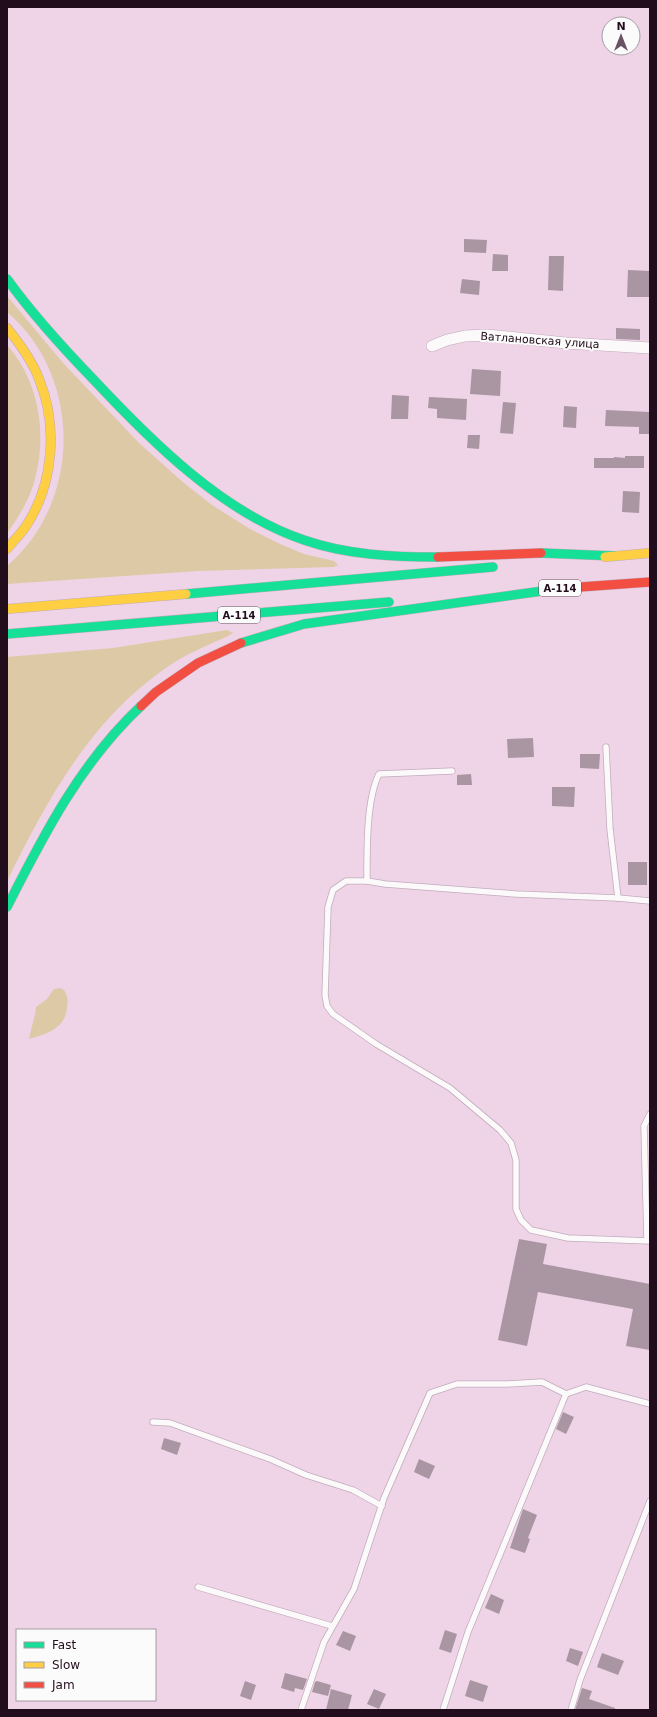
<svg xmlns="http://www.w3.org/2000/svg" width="657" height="1717" viewBox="0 0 657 1717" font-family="'DejaVu Sans',sans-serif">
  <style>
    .green { fill: #ddc9a6 }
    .building { fill: #aa95a3 }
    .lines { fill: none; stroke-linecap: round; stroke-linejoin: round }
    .lane-casing { stroke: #c1acbb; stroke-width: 7 }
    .street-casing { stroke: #c1acbb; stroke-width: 12 }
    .fast-casing { stroke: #c1acbb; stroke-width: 10 }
    .slow-casing { stroke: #c1acbb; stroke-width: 10 }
    .jam-casing { stroke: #c1acbb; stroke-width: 10 }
    .lane { stroke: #fcf9fb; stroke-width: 5.5 }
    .street { stroke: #fcf9fb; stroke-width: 11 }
    .fast { stroke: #16e098; stroke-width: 9 }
    .slow { stroke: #ffcf43; stroke-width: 9 }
    .jam { stroke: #f24e42; stroke-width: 9 }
    .labels { text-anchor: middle; stroke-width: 4; stroke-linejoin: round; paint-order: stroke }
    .shield { fill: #fbfbfb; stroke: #63545f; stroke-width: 1 }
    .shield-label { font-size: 10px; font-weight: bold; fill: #220d1c }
    .street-label { font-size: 11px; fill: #220d1c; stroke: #fbfbfb }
  </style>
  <rect width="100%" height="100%" fill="#eed4e6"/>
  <g class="green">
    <path d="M7 296 64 364 139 443 184 483 212 505 250 529 280 544 304 554 334 561 338 565 334 567 198 571 7 584V566C82 502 83 377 7 312Z"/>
    <path d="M7 345C42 384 49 445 30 494 24 508 16 521 7 533Z"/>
    <path d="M227 630 233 633 228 636C206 646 183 655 163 670 89 722 46 802 7 881V657L113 648Z"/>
    <path d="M60 988 64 990C68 997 68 1000 67 1008 65 1029 46 1034 29 1039 31 1028 35 1018 36 1007L47 999 54 989Z"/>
  </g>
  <g class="building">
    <path d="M464 239 487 240 486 253 464 252Z"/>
    <path d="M493 254 508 255V271H492Z"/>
    <path d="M549 256H564L563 291 548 290Z"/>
    <path d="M628 270 650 271V297H627Z"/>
    <path d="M462 279 480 281 479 295 460 293Z"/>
    <path d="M616 328 640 329V340L616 339Z"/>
    <path d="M472 369 501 371 500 396 470 394Z"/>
    <path d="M392 395 409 396 408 419H391Z"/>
    <path d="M429 397 467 399 466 420 437 418V409L428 408Z"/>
    <path d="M503 402 516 403 513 434 500 433Z"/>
    <path d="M564 406 577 407 576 428 563 427Z"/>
    <path d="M606 410 650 412 649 434H639V427L605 426Z"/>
    <path d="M468 435H480L479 449 467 448Z"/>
    <path d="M625 456H644V468H594V458H614V457L625 458Z"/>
    <path d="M623 491 640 492 639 513 622 512Z"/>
    <path d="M533 738 534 757 508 758 507 739Z"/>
    <path d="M580 754H600L599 769 580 768Z"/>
    <path d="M471 774 472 785H457V775Z"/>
    <path d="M552 787H575L574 807 552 806Z"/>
    <rect x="628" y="862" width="19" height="23"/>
    <path d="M519 1239 547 1244 543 1264 650 1284V1350L626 1346 633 1309 538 1292 527 1346 498 1340Z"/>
    <path d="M563 1412 574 1417 566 1434 556 1429Z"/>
    <path d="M164 1438 181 1443 177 1455 161 1449Z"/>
    <path d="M419 1459 435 1466 429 1479 414 1472Z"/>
    <path d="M523 1509 537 1515 528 1538 530 1539 525 1553 510 1548Z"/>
    <path d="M491 1594 504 1600 499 1614 485 1608Z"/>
    <path d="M445 1630 457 1634 451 1653 439 1649Z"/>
    <path d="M343 1631 356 1636 350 1651 336 1645Z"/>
    <path d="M570 1648 583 1652 578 1666 566 1661Z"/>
    <path d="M602 1653 624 1661 618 1675 597 1667Z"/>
    <path d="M285 1673 307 1679 303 1690 295 1688 294 1692 281 1688Z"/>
    <path d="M470 1680 488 1686 483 1702 465 1696Z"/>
    <path d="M245 1681 256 1685 251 1700 240 1696Z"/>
    <path d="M317 1681 331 1685 328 1696 312 1692 315 1682Z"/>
    <path d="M582 1688 592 1691 589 1699 615 1708V1710H575Z"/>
    <path d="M331 1689 352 1695 348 1710H326Z"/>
    <path d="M374 1689 386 1694 379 1709 367 1704Z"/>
  </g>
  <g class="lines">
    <defs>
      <g id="lane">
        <path d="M606 747 610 829 618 898"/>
        <path d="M367 881C367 851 366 800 379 774L452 771"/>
        <path d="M650 901 618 898 516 894 385 884 367 881H346L333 890 328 907 325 995 327 1006 333 1014 376 1044 450 1088 500 1130 511 1143 516 1160V1209L521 1220 531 1230 568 1238 650 1241"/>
        <path d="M647 1240 644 1126 650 1114"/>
        <path d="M153 1422 170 1423 270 1459 306 1475 353 1490 382 1506"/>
        <path d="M198 1587 332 1626"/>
        <path d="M301 1710 324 1642 354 1589 384 1498 430 1393 457 1384H506L542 1382 566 1394"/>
        <path d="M443 1710 468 1632 566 1394 586 1387 650 1404"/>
        <path d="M571 1710 580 1680 650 1501"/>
      </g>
      <path id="street" d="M432 346 447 340 465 336 487 335 566 343 650 348"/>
      <g id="fast">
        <path d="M7 279C33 315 63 348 94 380 151 441 223 513 304 540 347 555 393 557 438 557"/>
        <path d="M541 553 615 556"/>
        <path d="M186 594 493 567"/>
        <path d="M7 634 389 602"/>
        <path d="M241 643 304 624 564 588"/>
        <path d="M7 907C44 834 81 762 141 706"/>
      </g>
      <g id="slow">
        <path d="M7 328C20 344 32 360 39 379 58 425 54 484 26 526 21 534 13 541 7 549"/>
        <path d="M605 557 650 553"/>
        <path d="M7 609 186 594"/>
      </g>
      <g id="jam">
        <path d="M438 557 541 553"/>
        <path d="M552 589 650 582"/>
        <path d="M141 706 156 692 198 663 241 643"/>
      </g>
    </defs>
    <use href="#lane" class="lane-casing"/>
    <use href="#street" class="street-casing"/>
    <use href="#fast" class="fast-casing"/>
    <use href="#slow" class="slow-casing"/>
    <use href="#jam" class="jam-casing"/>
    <use href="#lane" class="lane"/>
    <use href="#street" class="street"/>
    <use href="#fast" class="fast"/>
    <use href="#slow" class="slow"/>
    <use href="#jam" class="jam"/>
  </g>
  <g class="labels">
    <g class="shield">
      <rect x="539" y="580" width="42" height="16" rx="3"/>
      <rect x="218" y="607" width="42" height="16" rx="3"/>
    </g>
    <g class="shield-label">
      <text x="560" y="592">А-114</text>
      <text x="239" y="619">А-114</text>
    </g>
    <g class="street-label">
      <text transform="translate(540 340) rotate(4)" y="4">Ватлановская улица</text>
    </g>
  </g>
  <rect width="657" height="1717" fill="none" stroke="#220d1c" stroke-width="16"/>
  <rect x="16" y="1629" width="140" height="72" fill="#fbfbfb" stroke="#a49ca2"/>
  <rect x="24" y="1642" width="20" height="6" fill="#16e098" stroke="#a49ca2"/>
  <text x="52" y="1649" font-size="12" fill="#220d1c">Fast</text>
  <rect x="24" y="1662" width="20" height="6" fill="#ffcf43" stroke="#a49ca2"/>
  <text x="52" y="1669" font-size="12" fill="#220d1c">Slow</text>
  <rect x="24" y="1682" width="20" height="6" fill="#f24e42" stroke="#a49ca2"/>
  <text x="52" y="1689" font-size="12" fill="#220d1c">Jam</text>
  <g transform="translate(621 36)"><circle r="19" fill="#fbfbfb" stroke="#a49ca2"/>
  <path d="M0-3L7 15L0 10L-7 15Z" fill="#695363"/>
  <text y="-6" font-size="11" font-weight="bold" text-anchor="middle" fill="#220d1c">N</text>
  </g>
</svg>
